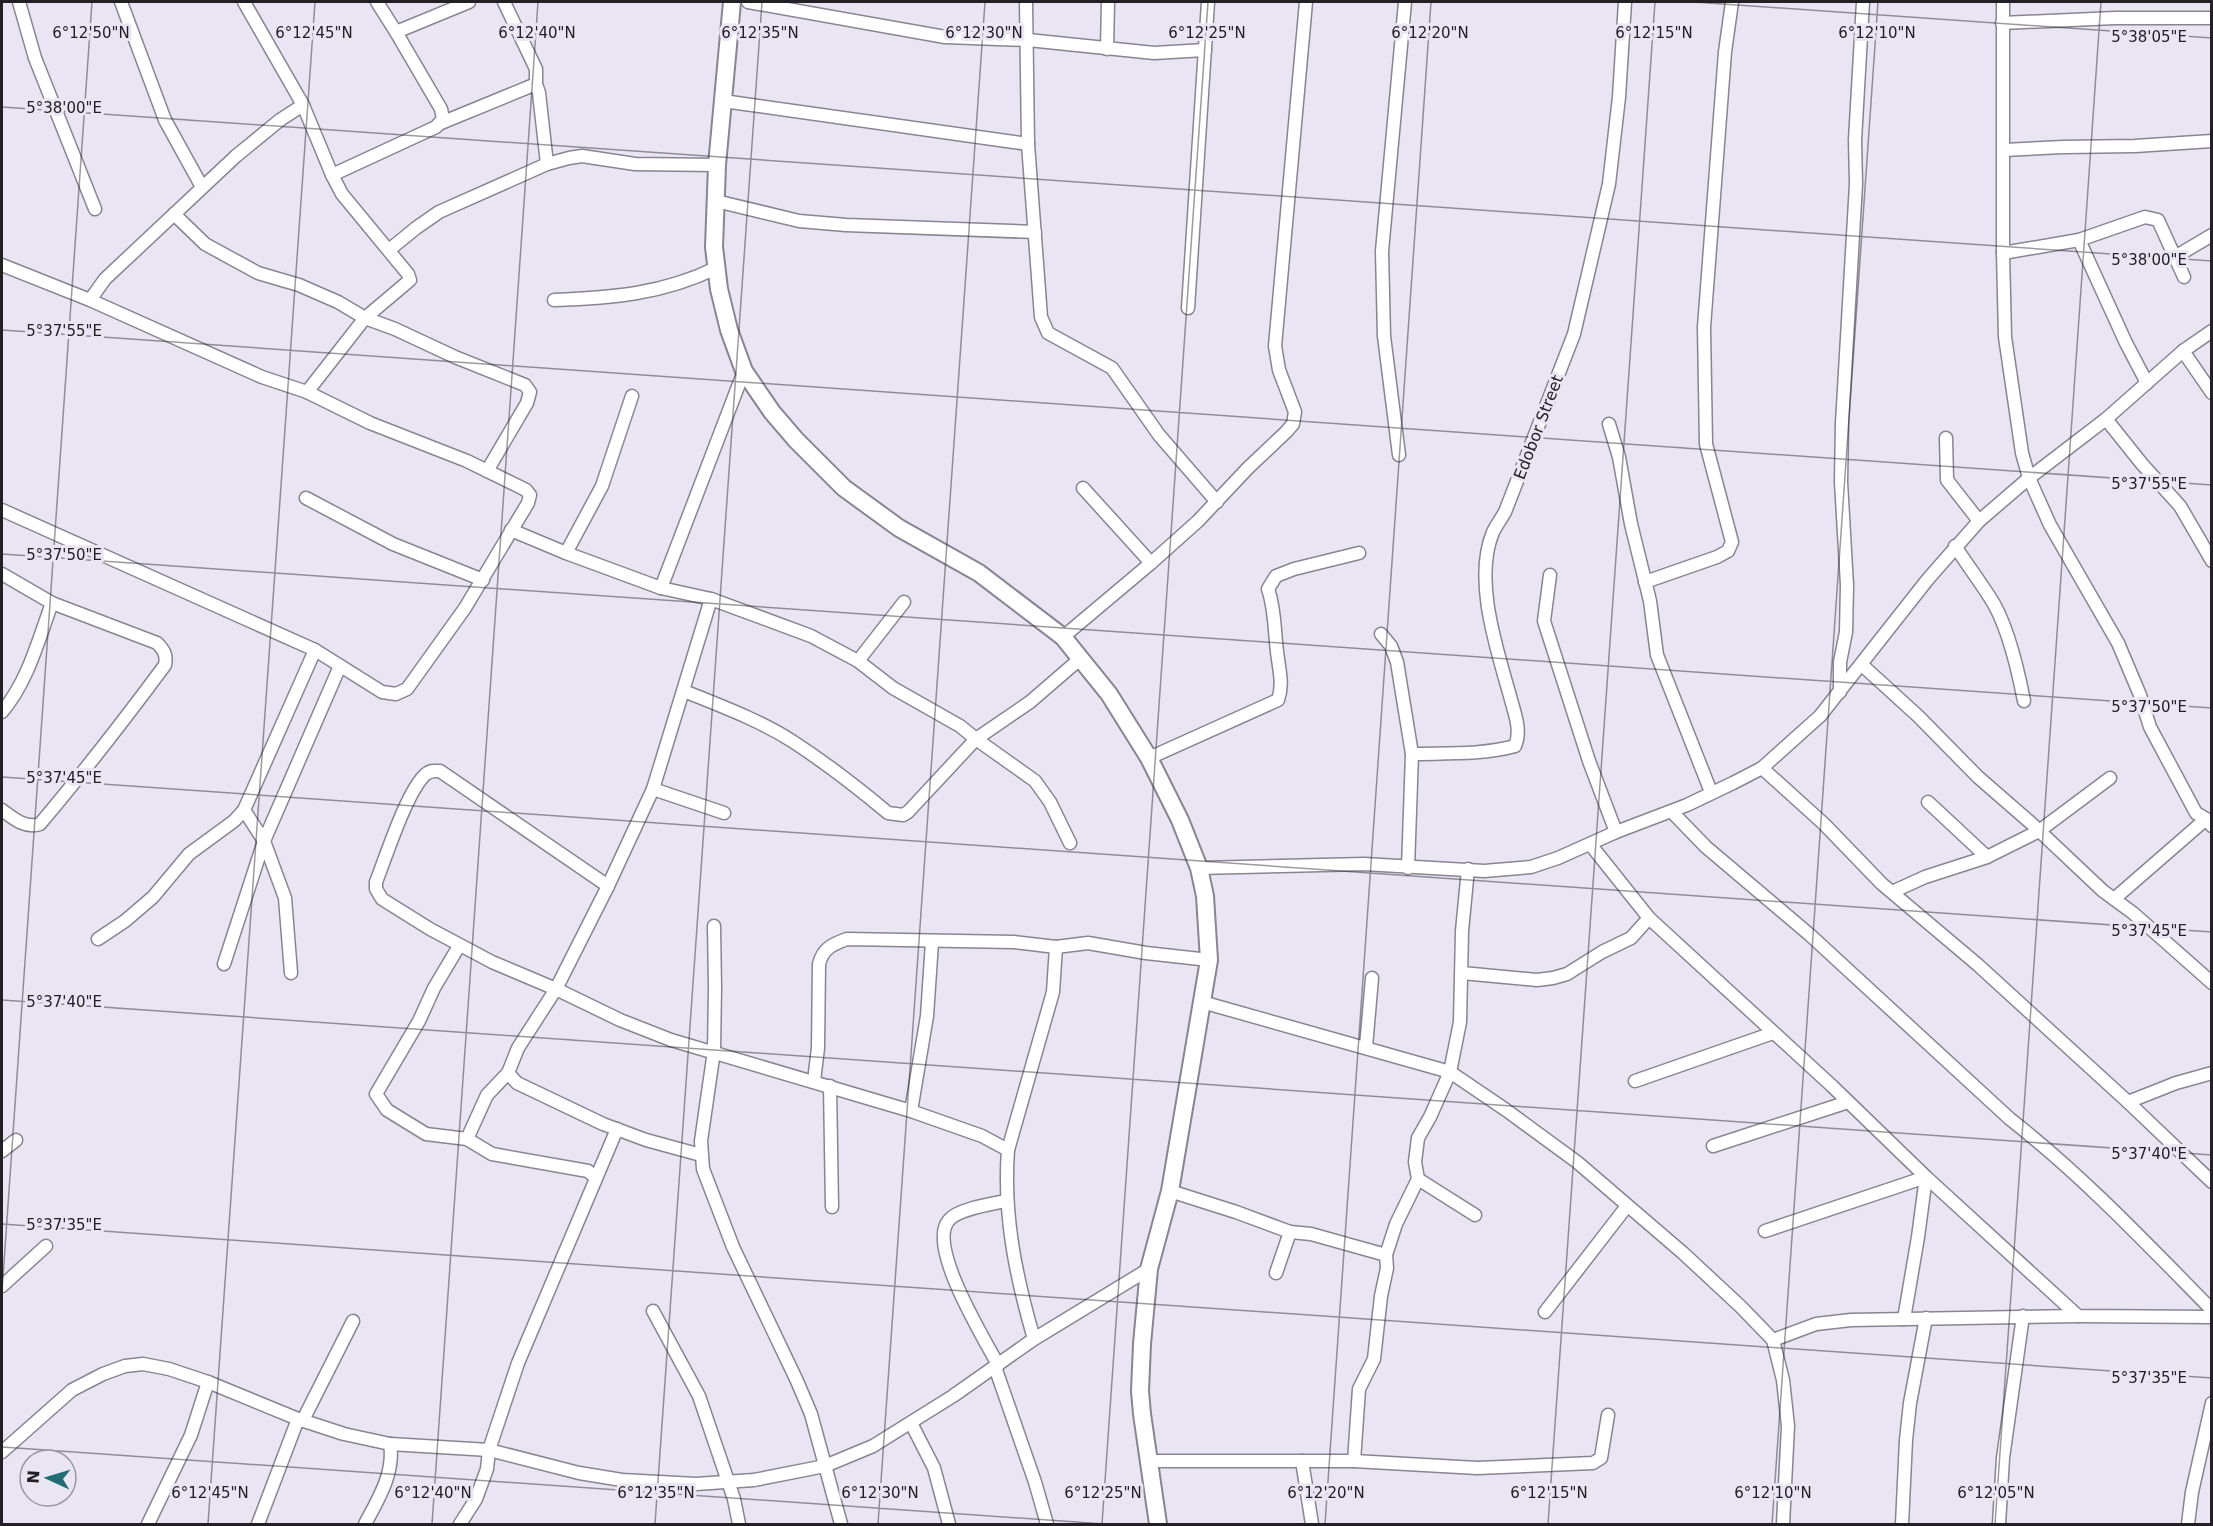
<svg xmlns="http://www.w3.org/2000/svg" width="2213" height="1526" viewBox="0 0 2213 1526" font-family="'DejaVu Sans',sans-serif">
  <style>
    .lines { fill: none; stroke-linecap: round; stroke-linejoin: round }
    .street-casing { stroke: #888491; stroke-width: 15 }
    .secondary-casing { stroke: #888491; stroke-width: 20 }
    .street { stroke: #fff; stroke-width: 12 }
    .secondary { stroke: #fff; stroke-width: 16 }
    .ticks { fill: none; stroke: #222025; stroke-width: 1.5; stroke-opacity: 0.45 }
    .labels { text-anchor: middle; stroke-width: 6; stroke-linejoin: round; paint-order: stroke }
    .street-label { font-size: 16px; fill: #222025; stroke: #eae5f3 }
    .ticks-label { font-size: 15px; text-anchor: middle; fill: #222025; stroke: #eae5f3; stroke-width: 6; stroke-linejoin: round; paint-order: stroke }
  </style>
  <rect width="100%" height="100%" fill="#eae5f3"/>
  <g class="lines">
    <defs>
      <g id="street">
        <path d="M19 2 35 58 95 209"/>
        <path d="M121 2 165 120 202 187"/>
        <path d="M377 2 396 32 469 2"/>
        <path d="M504 2 536 69V84L539 93 547 164"/>
        <path d="M748 2 945 37 1028 40 1154 53 1205 50"/>
        <path d="M1026 2 1028 144 1041 317 1048 333 1112 368 1159 435 1217 502"/>
        <path d="M2003 2V253L2005 337 2022 453 2029 478 2050 525 2118 643 2140 695 2150 727 2196 813 2206 819 2212 826"/>
        <path d="M2002 23 2115 18H2212"/>
        <path d="M1107 49 1108 2"/>
        <path d="M723 101 1028 144"/>
        <path d="M303 105 332 175 342 194 408 274 410 280 365 318 307 392"/>
        <path d="M441 123 536 84"/>
        <path d="M2004 150 2063 147 2135 146 2212 141"/>
        <path d="M332 175 436 127 443 119 441 109 396 32"/>
        <path d="M716 201 799 221 846 225 1035 232"/>
        <path d="M174 214 205 244 258 273 299 285 338 302 365 318 395 329 455 357 525 385 530 392 527 403 487 471"/>
        <path d="M2079 240 2145 217 2158 220 2184 277"/>
        <path d="M389 250 416 228 439 212 547 164 569 158 582 156 635 164 717 165"/>
        <path d="M2003 253 2079 240 2126 343 2147 383"/>
        <path d="M2175 257 2212 235"/>
        <path d="M2 265 90 300 105 279 236 156 280 120 303 105 244 2"/>
        <path d="M554 300C611 298 663 294 716 268"/>
        <path d="M1188 308 1208 2"/>
        <path d="M2183 351 2212 393"/>
        <path d="M2106 419 2142 464 2180 506 2212 561"/>
        <path d="M1609 424 1619 457 1631 524 1650 601 1657 655 1711 792"/>
        <path d="M1946 438 1947 480 1979 521"/>
        <path d="M1399 455 1384 336 1382 251 1405 2"/>
        <path d="M1083 488 1151 563"/>
        <path d="M306 498 393 544 483 580"/>
        <path d="M2 510 315 650 382 692 396 694 407 689 465 608 528 503 530 495 526 490 467 461 370 423 307 392 262 377 90 300"/>
        <path d="M511 530 566 553 661 588 711 599 811 636 858 661 893 688 960 726 976 739 1030 702 1081 658"/>
        <path d="M1955 546C1966 563 1978 579 1989 596 2007 622 2018 670 2024 701"/>
        <path d="M566 553 602 486 632 396"/>
        <path d="M2 574 52 603 157 643C164 650 167 655 165 665 125 719 83 773 40 824 25 829 13 818 2 810"/>
        <path d="M1550 575 1544 621 1589 761 1616 832"/>
        <path d="M1645 582 1717 557 1728 551 1732 542 1706 444 1704 327 1725 52 1732 2"/>
        <path d="M661 588 744 371"/>
        <path d="M1381 634 1391 646 1397 662 1412 754 1408 868"/>
        <path d="M1063 637 1151 563 1198 521 1248 468 1286 432 1293 424 1295 412 1279 370 1275 346 1306 2"/>
        <path d="M858 661 904 602"/>
        <path d="M1862 665 1918 716 1978 777 2032 824 2103 891 2133 913 2212 983"/>
        <path d="M684 691C721 706 759 720 792 741 826 763 857 787 888 813L903 815 908 812 976 739 1035 781 1050 802 1070 843"/>
        <path d="M1840 692V662L1846 632 1847 585 1841 482 1842 423 1856 184 1855 140 1863 2"/>
        <path d="M2 712C28 681 38 641 52 603"/>
        <path d="M1412 754C1446 753 1483 755 1515 746 1522 730 1514 712 1510 696 1497 649 1473 580 1493 532 1496 526 1501 519 1505 512L1574 334 1609 184 1619 97 1625 2"/>
        <path d="M1149 758 1278 700C1283 685 1280 674 1278 659 1274 635 1276 612 1268 589L1276 576 1294 569 1359 553"/>
        <path d="M1762 768 1824 824 1882 884 1978 965 2128 1102 2212 1182"/>
        <path d="M653 789 724 813"/>
        <path d="M1928 802 1987 857"/>
        <path d="M244 810 264 841 285 898 291 973"/>
        <path d="M1672 812 1706 847 1810 935 2010 1119C2083 1176 2147 1244 2212 1310"/>
        <path d="M1590 844 1649 918 1832 1086 1926 1177 2078 1316 2212 1317"/>
        <path d="M1199 868 1364 864 1484 871 1531 867 1558 858 1616 832 1687 805 1733 783 1762 768 1820 716 1928 579 1979 521 2029 478 2106 419 2183 351 2212 331"/>
        <path d="M608 886 440 771C434 771 431 770 426 774 407 790 386 857 376 882V889L382 899 430 929 492 962 556 989 620 1020 671 1040 911 1111 982 1136 1008 1150"/>
        <path d="M1892 892 1925 877 1987 857 2039 831 2110 778"/>
        <path d="M2114 899 2206 819"/>
        <path d="M714 926 715 988 714 1051 701 1141 703 1169 733 1247 797 1381 811 1414 841 1524"/>
        <path d="M98 939 125 921 153 897 189 854 234 821 244 810 315 650"/>
        <path d="M459 946 434 988 419 1021 376 1094 387 1110 426 1134 467 1139 492 1154 588 1171 596 1178"/>
        <path d="M224 964 264 841 340 666"/>
        <path d="M1462 973 1537 980 1553 978 1567 974 1602 952 1631 938 1649 918"/>
        <path d="M1202 1002 1450 1072 1506 1110 1577 1162 1683 1253 1740 1306 1773 1340 1816 1324 1851 1320 2078 1316"/>
        <path d="M1366 1047 1372 978"/>
        <path d="M814 1081 818 1048 819 964C823 948 833 944 847 939L1014 942 1056 947 1088 943 1146 953 1209 960"/>
        <path d="M1635 1081 1773 1033"/>
        <path d="M830 1086 832 1207"/>
        <path d="M2128 1102 2176 1083 2212 1073"/>
        <path d="M911 1111 927 1016 932 942"/>
        <path d="M467 1139 487 1095 508 1073"/>
        <path d="M1713 1146 1848 1102"/>
        <path d="M2 1151 16 1140"/>
        <path d="M701 1155 646 1140 603 1124 517 1083 508 1073 518 1048 556 989 608 886 653 789 711 599"/>
        <path d="M1418 1179 1475 1215"/>
        <path d="M1170 1191 1236 1212 1290 1232 1311 1234 1386 1255 1396 1224 1418 1179 1415 1162 1418 1138 1430 1117 1450 1072 1460 1022 1462 931 1468 869"/>
        <path d="M1765 1231 1926 1177 1918 1237 1904 1319"/>
        <path d="M1276 1273 1290 1232"/>
        <path d="M2 1286 46 1246"/>
        <path d="M653 1311 699 1396 734 1499 739 1524"/>
        <path d="M1545 1312 1627 1206"/>
        <path d="M1034 1339C1016 1277 1003 1215 1008 1150L1053 992 1056 947"/>
        <path d="M1773 1340 1783 1380 1788 1426 1783 1524"/>
        <path d="M998 1365C984 1338 926 1245 949 1220 958 1209 991 1204 1006 1201"/>
        <path d="M995 1367 1035 1482 1047 1524"/>
        <path d="M303 1420 353 1321"/>
        <path d="M911 1423 934 1468 949 1524"/>
        <path d="M2 1452 72 1390 103 1374 125 1366 143 1364 169 1369 208 1382 298 1419 344 1434 390 1444 489 1450 579 1473 622 1480 696 1484 754 1480 825 1466 873 1446 953 1396 1034 1339 1149 1269"/>
        <path d="M1147 1461H1354L1477 1468 1593 1463 1601 1458 1608 1415"/>
        <path d="M1302 1461 1312 1524"/>
        <path d="M1354 1461 1359 1389 1374 1359 1381 1296 1387 1268 1386 1255"/>
        <path d="M148 1524 191 1435 208 1382"/>
        <path d="M258 1524 298 1419"/>
        <path d="M365 1524C378 1500 395 1472 390 1444"/>
        <path d="M460 1524 476 1499 487 1469 489 1450 518 1363 617 1129"/>
        <path d="M1902 1524 1906 1440 1910 1403 1926 1318"/>
        <path d="M1999 1524 2003 1458 2023 1316"/>
        <path d="M2188 1524 2192 1492 2212 1403"/>
      </g>
      <path id="secondary" d="M732 2 717 165 714 247 719 289 729 330 744 371 772 412 796 440 844 488 899 528 979 573 1063 637 1109 694 1149 758 1180 820 1199 868 1205 896 1209 960 1170 1191 1149 1269 1142 1344 1140 1391 1142 1414 1158 1524"/>
    </defs>
    <use href="#street" class="street-casing"/>
    <use href="#secondary" class="secondary-casing"/>
    <use href="#street" class="street"/>
    <use href="#secondary" class="secondary"/>
  </g>
  <path class="ticks" d="M1694 2 2212 38M2 107 2212 261M2 330 2212 485M2 554 2212 708M2 777 2212 932M2 1000 2212 1155M2 1224 2212 1378M2 1291 92 2M2 1447 1105 1524M208 1524 315 2M432 1524 538 2M655 1524 762 2M878 1524 985 2M1102 1524 1208 2M1325 1524 1431 2M1548 1524 1655 2M1772 1524 1878 2M1995 1524 2101 2"/>
  <g class="labels">
    <g class="street-label">
      <text transform="translate(1538 427) rotate(-69)" y="6">Edobor Street</text>
    </g>
  </g>
  <g class="ticks-label">
    <text x="91" y="38">6°12'50"N</text>
    <text x="314" y="38">6°12'45"N</text>
    <text x="537" y="38">6°12'40"N</text>
    <text x="760" y="38">6°12'35"N</text>
    <text x="984" y="38">6°12'30"N</text>
    <text x="1207" y="38">6°12'25"N</text>
    <text x="1430" y="38">6°12'20"N</text>
    <text x="1654" y="38">6°12'15"N</text>
    <text x="1877" y="38">6°12'10"N</text>
    <text x="2149" y="42">5°38'05"E</text>
    <text x="64" y="113">5°38'00"E</text>
    <text x="2149" y="265">5°38'00"E</text>
    <text x="64" y="336">5°37'55"E</text>
    <text x="2149" y="489">5°37'55"E</text>
    <text x="64" y="560">5°37'50"E</text>
    <text x="2149" y="712">5°37'50"E</text>
    <text x="64" y="783">5°37'45"E</text>
    <text x="2149" y="936">5°37'45"E</text>
    <text x="64" y="1007">5°37'40"E</text>
    <text x="2149" y="1159">5°37'40"E</text>
    <text x="64" y="1230">5°37'35"E</text>
    <text x="2149" y="1383">5°37'35"E</text>
    <text x="210" y="1498">6°12'45"N</text>
    <text x="433" y="1498">6°12'40"N</text>
    <text x="656" y="1498">6°12'35"N</text>
    <text x="880" y="1498">6°12'30"N</text>
    <text x="1103" y="1498">6°12'25"N</text>
    <text x="1326" y="1498">6°12'20"N</text>
    <text x="1549" y="1498">6°12'15"N</text>
    <text x="1773" y="1498">6°12'10"N</text>
    <text x="1996" y="1498">6°12'05"N</text>
  </g>
  <rect width="2213" height="1526" fill="none" stroke="#222025" stroke-width="6"/>
  <g transform="translate(48 1478) rotate(274)"><circle r="28" fill="#eae5f3" stroke="#9a96a1" stroke-width="1.5"/>
  <path d="M0-4.5L10 22L0 15L-10 22Z" fill="#226c75"/>
  <text y="-9" font-size="16" font-weight="bold" text-anchor="middle" fill="#222025">N</text>
  </g>
</svg>
